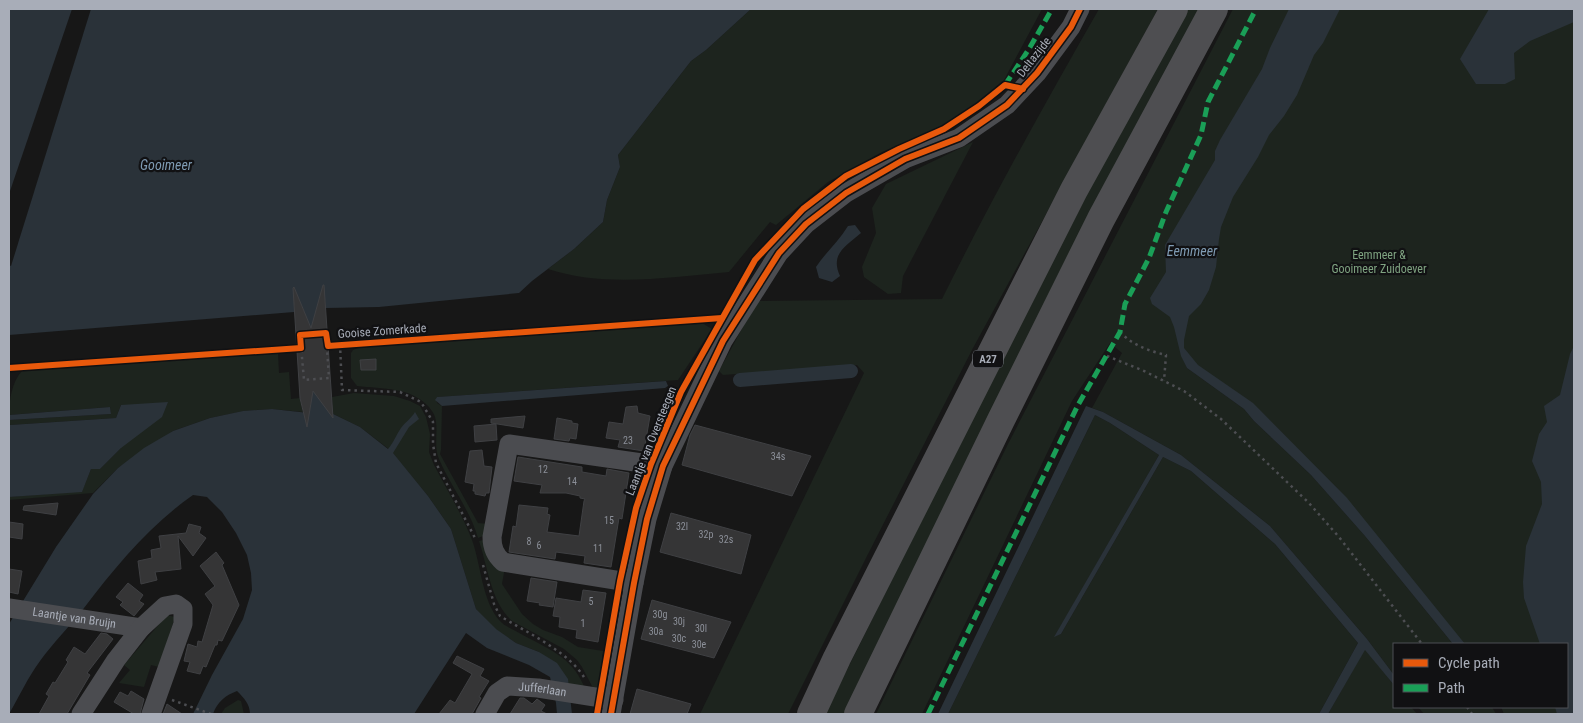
<svg xmlns="http://www.w3.org/2000/svg" width="1583" height="723" viewBox="0 0 1583 723" font-family="'Roboto Condensed',sans-serif">
  <style>
    .green { fill: #1d241e }
    .water { fill: #2a3239 }
    .pier { fill: #171717 }
    .lines { fill: none; stroke-linecap: round; stroke-linejoin: round }
    .canal { stroke: #2a3239; stroke-width: 14 }
    .building { fill: #353536; stroke: #3f4043 }
    .path { stroke: #4d4e52; stroke-width: 2.5; stroke-dasharray: 2.5 4; stroke-linecap: butt }
    .minor { stroke: #4b4c50; stroke-width: 19 }
    .highway { stroke: #4e4e51; stroke-width: 28 }
    .quiet { stroke: #1a9f57; stroke-width: 5; stroke-dasharray: 10 5; stroke-linecap: butt }
    .cycleway-casing { stroke: #111113; stroke-width: 9 }
    .cycleway { stroke: #e8590c; stroke-width: 6 }
    .labels { text-anchor: middle; stroke-width: 4.5; stroke-linejoin: round; paint-order: stroke }
    .number-label { font-size: 10px; fill: #8b8f98 }
    .shield { fill: #111113; stroke: #7b7e86; stroke-width: 1 }
    .shield-label { font-size: 11px; font-weight: bold; fill: #a8adb8 }
    .street-label { font-size: 12px; fill: #a8adb8; stroke: #111113 }
    .park-label { font-size: 12px; fill: #7fa381; stroke: #111113 }
    .water-label { font-size: 14px; font-style: italic; fill: #7f9bb3; stroke: #111113 }
  </style>
  <rect width="100%" height="100%" fill="#171717"/>
  <g class="green">
    <path d="M751 9H1042L1004 80 985 97 952 121 880 153 828 182 776 225 770 222 729 272C669 277 606 288 548 269L574 249 603 222 607 200 620 167 618 155 691 61 706 50Z"/>
    <path d="M1099 9H1158L973 348 866 558 788 714H700L864 373 857 365 723 375 719 371 757 301 942 299C991 200 1044 105 1099 9Z"/>
    <path d="M1188 9H1200L846 714H825L1073 216Z"/>
    <path d="M1233 9H1574V714H1504L1501 707H1567V644H1457L1265 418 1182 357 1187 368 1244 409 1254 421 1311 475 1365 536 1453 644H1394V675L1367 639 1270 526 1181 455 1103 412 1092 408 1122 353 1110 343 1072 401 922 714H876L1008 444Z"/>
    <path d="M973 142 903 276 901 293 888 294 864 277 862 267 876 233 872 208 886 184Z"/>
    <path d="M702 323 712 329 678 380 438 397 436 398 437 403 442 406 441 450 440 454 478 523 490 524 488 534 478 538C470 510 450 485 439 459 433 445 439 431 435 417 434 413 431 410 429 407 411 387 383 389 357 386L351 378V353L353 350 363 346Z"/>
    <path d="M278 353 279 373 289 372 291 399 300 398 303 412 272 409 244 411 210 418 173 431 118 468 93 493 9 500V497L82 491 91 469H100L121 448V405L116 418 10 425 9 428V420L111 414 110 407 9 415C9 401 12 381 22 371Z"/>
    <path d="M354 393 394 396 410 401 420 406 426 417 430 434 429 452 434 465C447 490 462 514 472 540 481 565 482 600 499 620 504 626 514 630 521 634 548 649 571 656 584 686H569L539 652 516 643 495 629 476 609 451 529 428 496 390 450 360 427 329 412H333L332 397Z"/>
    <path d="M1095 415 1110 423 1159 455 1055 636 1061 634 1163 457 1191 471 1275 544 1358 643 1319 714H948Z"/>
    <path d="M488 539 505 567 502 584 522 614 533 624 543 630 562 637 578 647 603 651 599 689 593 688 582 667 577 660 564 649 512 621C491 602 488 568 479 541Z"/>
    <path d="M167 615 175 617 159 667 151 665 144 687 119 683 130 670 124 665Z"/>
    <path d="M1365 649 1394 685V707H1411L1417 714H1328Z"/>
    <path d="M238 700 241 701 244 714H221L225 708Z"/>
    <path d="M1418 707H1492L1496 714H1424Z"/>
  </g>
  <g class="water">
    <path d="M9 9H751L706 50 691 61 618 155 620 167 607 200 603 222 574 249 532 281 519 293 379 307 326 308 325 300 319 298 329 412 360 427 388 449C394 442 396 435 401 428 405 422 411 419 415 412L419 419 409 427 393 453 428 496 451 529 476 609 496 629 516 643 539 652 557 663 568 679 572 714H557L556 703 550 677 529 665 487 648 466 633 414 714H250C250 704 244 698 237 691 226 695 217 702 213 714H193L212 675 243 619 252 590 251 573 247 555 236 533 222 512 207 497 193 495C150 525 116 566 84 608 70 626 53 643 40 661 28 677 19 697 9 714V624L56 547 93 494 118 468 144 448 173 431 210 418 243 411 272 409 309 413 311 404 304 311 299 300 294 302V312L9 335Z"/>
    <path d="M1289 9H1340L1323 43 1314 55 1297 95 1284 116 1269 135 1258 157 1233 197 1221 227 1219 239 1216 267 1209 290 1201 304 1189 316 1184 340V348L1198 365 1253 403 1347 498 1465 644H1453L1365 536 1311 475 1254 421 1244 409 1187 368 1181 356 1174 327 1170 317 1152 304 1150 298 1166 272 1165 245 1215 160V151L1220 140 1262 69 1270 48Z"/>
    <path d="M1489 9H1574V22L1530 41 1514 53 1515 79 1505 84H1476L1460 59Z"/>
    <path d="M855 225 861 233C845 247 830 254 840 276L832 282 819 278 816 267C826 252 839 241 848 226Z"/>
    <path d="M1574 346V714H1557L1555 707H1567V644H1540L1524 598 1523 582 1526 546 1542 504 1541 482 1532 461 1539 434 1547 422 1544 406 1560 395 1570 354Z"/>
    <path d="M666 381 668 386 665 388 442 406 435 400 437 397Z"/>
    <path d="M168 402 162 417 121 448 100 469H91L82 492 9 497 10 425 116 418 121 405Z"/>
    <path d="M1086 406 1103 412 1181 455 1270 526 1367 639 1394 675V685L1365 650 1328 714H1319L1358 643 1275 544 1191 471 1163 457 1061 634 1054 637 1159 455 1110 423 1095 415 948 714H938Z"/>
    <path d="M110 407 111 414 9 420V415Z"/>
  </g>
  <path class="pier" d="M72 9H91L11 266 9 265V194Z"/>
  <g class="lines">
    <path class="canal" d="M740 380 851 371"/>
  </g>
  <g class="building">
    <path d="M323 285H324L333 418 313 391 307 427 300 398 293 288 294 287 311 328Z"/>
    <path d="M376 359V370H361L360 360Z"/>
    <path d="M637 406 638 413 650 416 644 451 618 447 620 440 606 438 609 422 623 424 626 407Z"/>
    <path d="M525 416 523 428 491 423V419Z"/>
    <path d="M557 418 572 421V423L578 424 576 439 570 438 569 441 554 439Z"/>
    <path d="M496 424 497 440 475 442 474 426Z"/>
    <path d="M695 425 811 456 792 496 682 465 690 435Z"/>
    <path d="M482 450 484 466 492 467 489 493H486L485 496 475 494V491H473L474 484 465 482 470 451Z"/>
    <path d="M518 457 582 467V472L606 476 607 469 629 473 622 519 619 518 611 567 584 563 585 556 556 552 555 559 509 552 513 526 516 527 519 505 548 508 547 514 550 515 547 532 579 536 584 501 585 499 580 498V496L566 493H540L542 485 514 481Z"/>
    <path d="M58 503 56 515 23 510 24 506Z"/>
    <path d="M671 513 751 535 741 574 660 552Z"/>
    <path d="M9 522 23 524 22 539 9 537Z"/>
    <path d="M189 524 201 527 199 533 206 538 193 556 178 536 181 569 155 572 157 580 141 584 138 561 152 558 151 550 161 548 159 536 186 533Z"/>
    <path d="M216 552 224 563 222 565 239 605 222 641 218 640 217 645H215L206 667 203 666 200 674 187 671 190 662 184 661 188 644 197 647 198 641 202 642 213 605 205 594 215 586 200 566Z"/>
    <path d="M9 569 22 571 18 594 9 592Z"/>
    <path d="M531 578 557 582 553 607 539 605 540 603 527 601Z"/>
    <path d="M128 583 143 595 139 601 144 604 134 616 120 605 123 602 116 597Z"/>
    <path d="M583 590 606 593 598 642 576 638 577 630 559 627 560 617 553 616 556 598 581 602Z"/>
    <path d="M652 600 731 622 714 658 641 639Z"/>
    <path d="M101 633 107 634 113 639 87 673 90 675 67 714H39L49 696 46 694 53 682 55 683 68 662 66 660 74 647 85 654Z"/>
    <path d="M457 656 484 669 480 676 489 681 479 697 481 698 472 714H439L450 700 455 703 472 674 453 663Z"/>
    <path d="M637 689 691 704 687 714H630Z"/>
    <path d="M131 691 144 699 140 714H134L114 702 120 692 128 696Z"/>
    <path d="M520 698H524L532 704 537 699 545 705 541 711 547 714H510Z"/>
    <path d="M167 704 182 714H163Z"/>
  </g>
  <g class="lines">
    <g class="path">
      <path d="M1120 332C1132 345 1149 351 1166 355L1164 381"/>
      <path d="M326 333 329 378 304 380 300 335Z"/>
      <path d="M340 344 342 390 400 392 421 402 433 422V444L436 463 475 538"/>
      <path d="M328 346H334"/>
      <path d="M291 349 301 348"/>
      <path d="M1107 356 1144 371 1184 391 1221 419 1308 502 1339 537 1422 644"/>
      <path d="M483 565 494 604 500 616C526 632 571 653 585 679"/>
      <path d="M172 700 211 714"/>
      <path d="M1467 707 1472 714"/>
    </g>
    <g class="minor">
      <path d="M634 583 503 562C495 555 492 548 492 537L509 444 663 466"/>
      <path id="s1" d="M9 608 141 628"/>
      <path d="M81 714 116 660 141 628 165 606 176 604 183 609V624L151 714"/>
      <path id="s2" d="M485 714 497 693 507 686 538 688 614 700"/>
      <path d="M611 714 634 583 647 519 663 466 723 341 779 253 806 224 846 193 905 159 959 138 1007 105 1037 73 1071 27 1080 9"/>
    </g>
    <g class="highway">
      <path d="M811 714 837 658 1074 190 1174 9"/>
      <path d="M858 714 1001 420 1101 219 1214 9"/>
    </g>
    <g class="quiet">
      <path d="M1005 85 1029 49 1052 9"/>
      <path d="M928 714 1078 405 1120 332 1125 304 1149 258 1166 212 1201 135 1208 102 1256 9"/>
    </g>
    <defs>
      <g id="cycleway">
        <path d="M9 368 301 348 300 335 326 333 328 346 722 318"/>
        <path d="M597 714 620 581 636 508 651 464 681 392 755 260 803 209 846 176 899 149 944 129 979 106 1005 85 1023 89"/>
        <path d="M611 714 634 583 647 519 663 466 723 341 779 253 806 224 846 193 905 159 959 138 1007 105 1037 73 1071 27 1080 9"/>
      </g>
    </defs>
    <use href="#cycleway" class="cycleway-casing"/>
    <use href="#cycleway" class="cycleway"/>
  </g>
  <g class="labels">
    <g class="number-label">
      <text x="628" y="444">23</text>
      <text x="778" y="460">34s</text>
      <text x="543" y="473">12</text>
      <text x="572" y="485">14</text>
      <text x="609" y="524">15</text>
      <text x="682" y="530">32l</text>
      <text x="706" y="538">32p</text>
      <text x="726" y="543">32s</text>
      <text x="529" y="545">8</text>
      <text x="539" y="549">6</text>
      <text x="598" y="552">11</text>
      <text x="591" y="605">5</text>
      <text x="660" y="618">30g</text>
      <text x="679" y="625">30j</text>
      <text x="583" y="627">1</text>
      <text x="701" y="632">30l</text>
      <text x="656" y="635">30a</text>
      <text x="679" y="642">30c</text>
      <text x="699" y="648">30e</text>
    </g>
    <rect class="shield" x="973" y="350.5" width="30" height="17" rx="4"/>
    <g class="shield-label">
      <text x="988" y="363">A27</text>
    </g>
    <g class="street-label">
      <text transform="translate(1034 57) rotate(-52)" y="4">Deltazijde</text>
      <text transform="translate(382 331) rotate(-4)" y="4">Gooise Zomerkade</text>
      <text transform="translate(651 441) rotate(-68)" y="4">Laantje van Oversteegen</text>
      <text dy="4" stroke="none"><textPath href="#s1" startOffset="66">Laantje van Bruijn</textPath></text>
      <text dy="4" stroke="none"><textPath href="#s2" startOffset="72">Jufferlaan</textPath></text>
    </g>
    <g class="park-label">
      <text x="1379" y="259">Eemmeer &amp;<tspan x="1379" dy="14">Gooimeer Zuidoever</tspan></text>
    </g>
    <g class="water-label">
      <text x="166" y="170">Gooimeer</text>
      <text x="1192" y="256">Eemmeer</text>
    </g>
  </g>
  <rect width="1583" height="723" fill="none" stroke="#a8adb8" stroke-width="20"/>
  <rect x="1393" y="643" width="175" height="65" fill="#111113" stroke="#4d4f55"/>
  <rect x="1403" y="659" width="25" height="8" fill="#e8590c" stroke="#4d4f55"/>
  <text x="1438" y="668" font-size="15" fill="#a8adb8">Cycle path</text>
  <rect x="1403" y="684" width="25" height="8" fill="#1a9f57" stroke="#4d4f55"/>
  <text x="1438" y="693" font-size="15" fill="#a8adb8">Path</text>
</svg>
